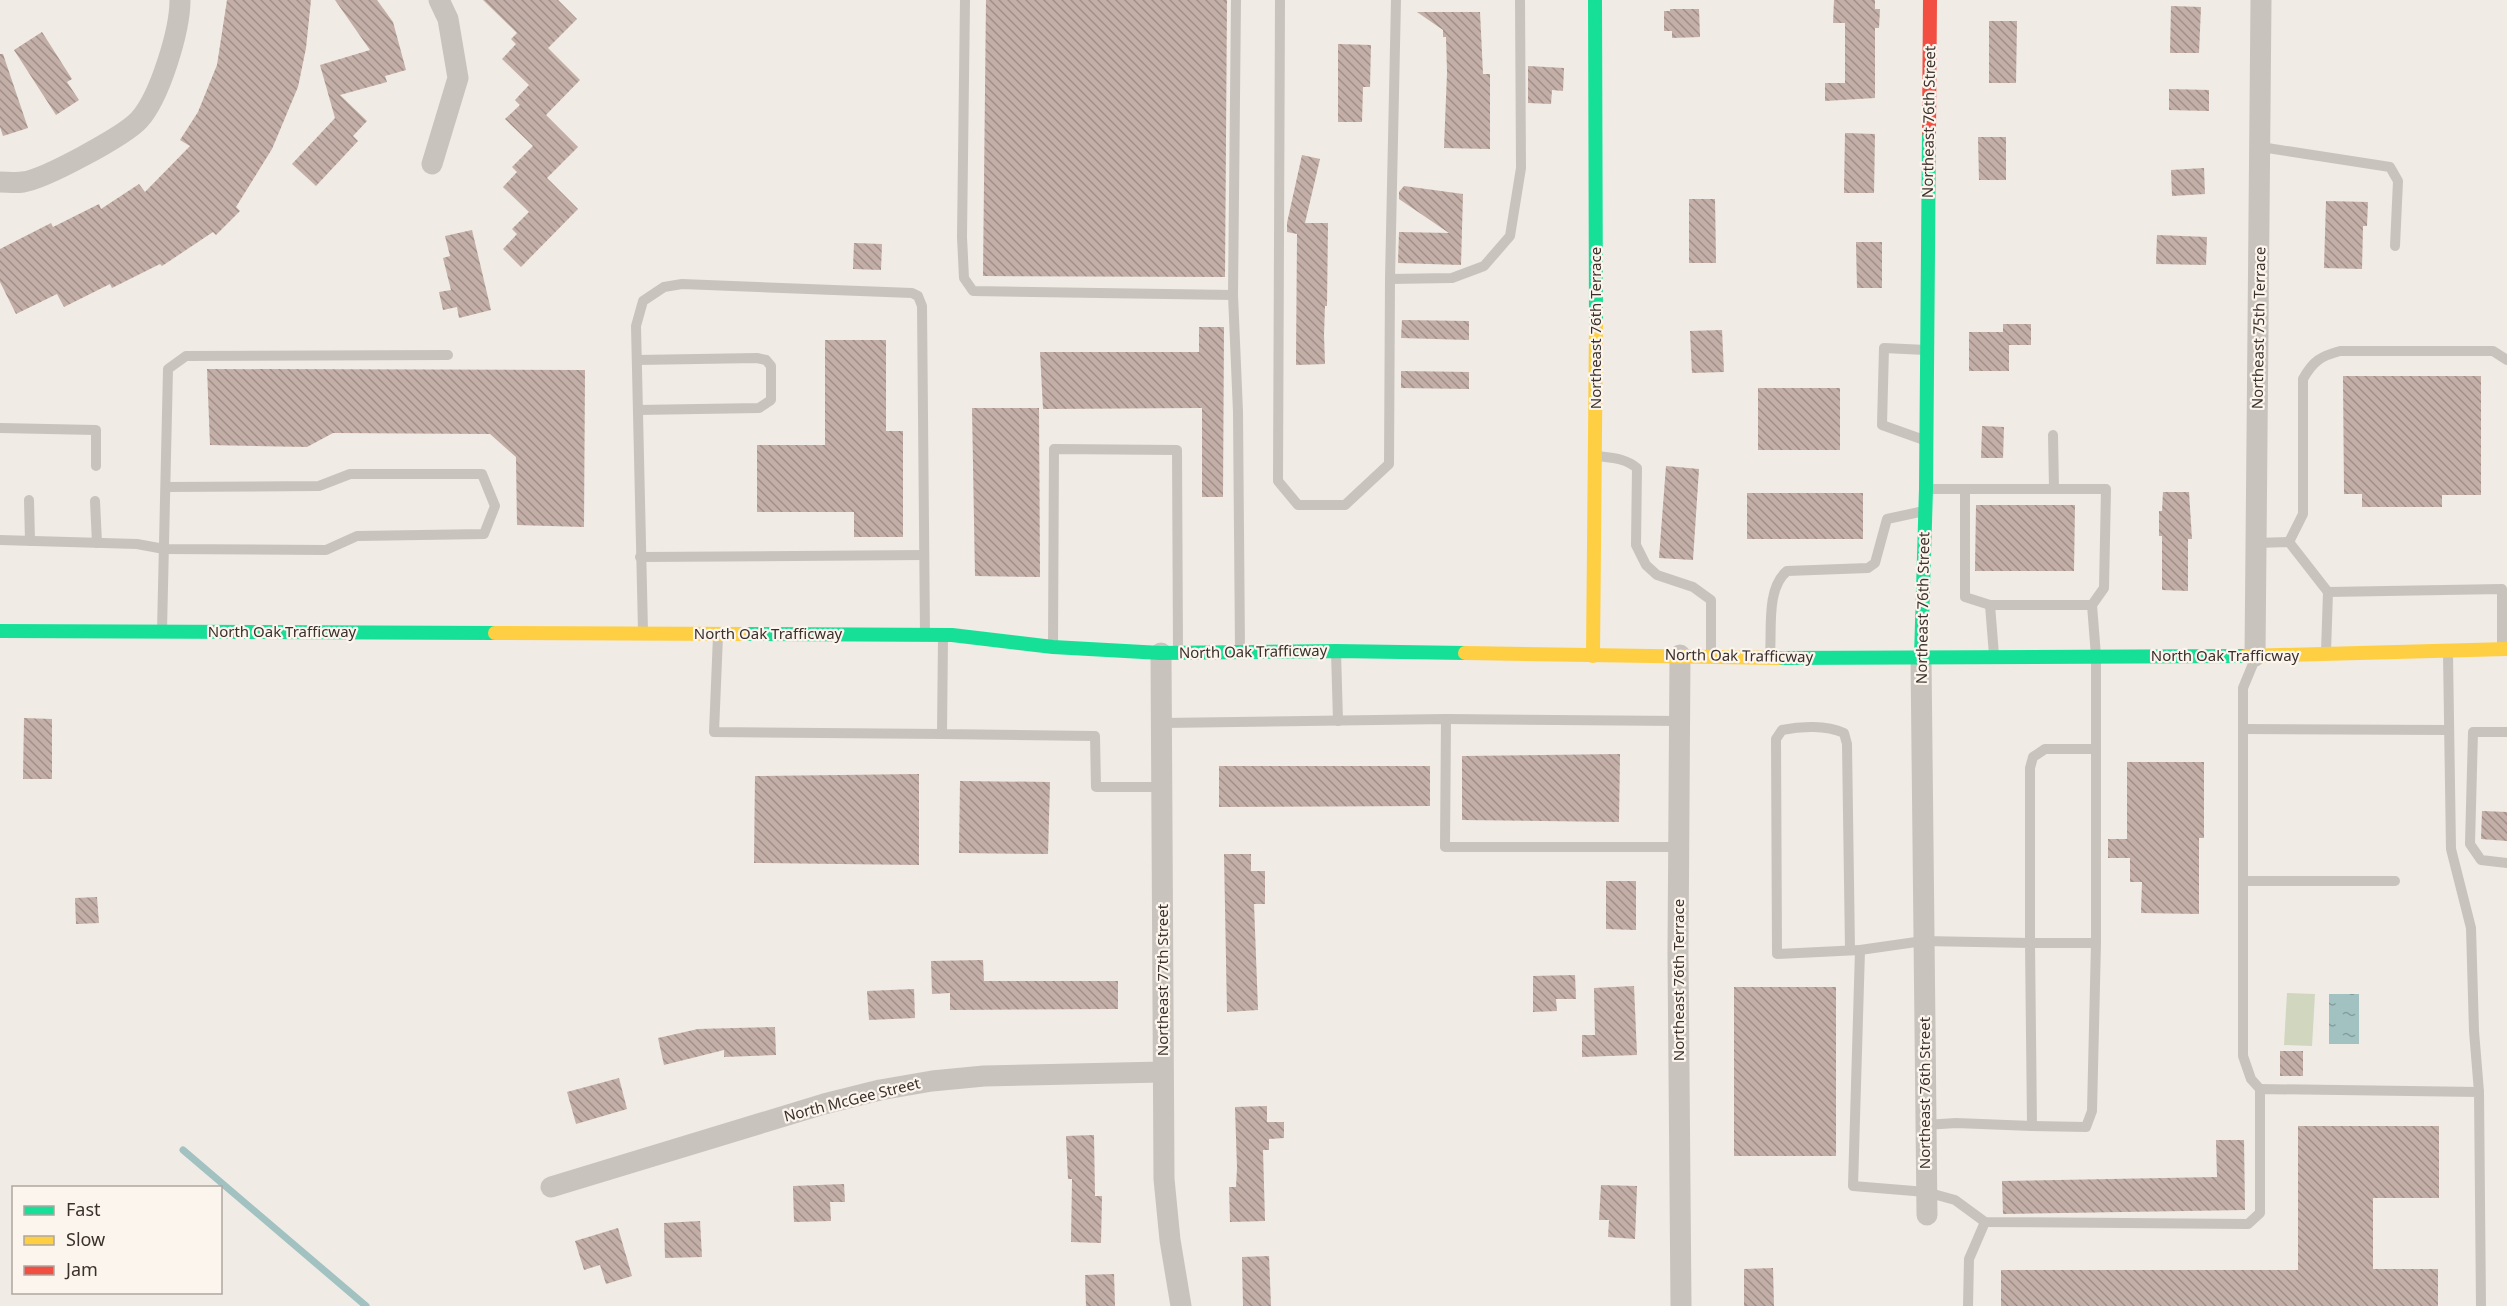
<svg xmlns="http://www.w3.org/2000/svg" width="2507" height="1306" viewBox="0 0 2507 1306" font-family="'Noto Sans',sans-serif">
  <style>
    .pitch { fill: #d1d6bf }
    .water { fill: url(#water-ripples) }
    .lines { fill: none; stroke-linecap: round; stroke-linejoin: round }
    .stream { stroke: #a1c2c1; stroke-width: 7 }
    .building { fill: url(#building-back-hatch) }
    .lane { stroke: #c9c3be; stroke-width: 10 }
    .street { stroke: #c9c3be; stroke-width: 21 }
    .fast { stroke: #16e098; stroke-width: 14 }
    .slow { stroke: #ffcf43; stroke-width: 14 }
    .jam { stroke: #f24e42; stroke-width: 14 }
    .labels { text-anchor: middle; stroke-width: 4.5; stroke-linejoin: round; paint-order: stroke }
    .street-label { font-size: 15px; fill: #3b302b; stroke: #fbf5ee }
  </style>
  <defs>
    <pattern id="water-ripples" width="26" height="14" patternUnits="userSpaceOnUse" patternTransform="scale(1.5)"><rect width="26" height="14" fill="#a1c2c1"/><path d="M2 4q2-2 4 0t4 0M15 11q2-2 4 0t4 0" fill="none" stroke="#849e9d"/></pattern>
    <pattern id="building-back-hatch" width="6" height="6" patternUnits="userSpaceOnUse" patternTransform="scale(1.5)"><rect width="6" height="6" fill="#c3afa7"/><path d="M-1 5l2 2M0 0l6 6M5-1l2 2" fill="none" stroke="#a08f88"/></pattern>
  </defs>
  <rect width="100%" height="100%" fill="#f0ebe5"/>
  <path class="pitch" d="M2287 993 2315 994 2312 1046 2284 1045Z"/>
  <rect class="water" x="2329" y="994" width="30" height="50"/>
  <g class="lines">
    <path class="stream" d="M183 1150 366 1306"/>
  </g>
  <g class="building">
    <path d="M227 0H311L306 48 298 87 272 149 236 207 240 211 216 235 213 232 162 266 160 264 112 288 110 284 64 307 57 294 16 314 0 282V249L51 223 53 227 99 204 101 209 139 184 145 192 190 146 180 140 198 112 217 65Z"/>
    <path d="M335 0H377L393 22 406 70 385 76 387 82 340 95 367 121 353 136 358 141 316 186 292 164 335 118 320 65 370 50Z"/>
    <path d="M483 0H558L577 19 548 48 580 80 546 115 578 147 547 178 578 209 521 267 503 249 517 234 512 229 529 212 503 187 517 172 512 167 533 146 505 119 520 105 515 100 529 85 502 59 516 44 511 39 517 33Z"/>
    <path d="M986 0H1227L1225 277 983 276Z"/>
    <path d="M1834 0H1875V9H1880L1879 28H1875V98L1825 101V83H1845V23H1833Z"/>
    <path d="M2171 6 2201 7 2199 53H2170Z"/>
    <path d="M1670 9H1699L1700 37 1672 38V31H1664V11H1670Z"/>
    <path d="M1417 12H1480L1483 74H1490V149L1444 148 1447 73 1446 37H1443V30Z"/>
    <path d="M1989 21H2017L2016 83H1989Z"/>
    <path d="M42 32 72 79 67 82 79 100 56 115 14 50Z"/>
    <path d="M1338 44 1371 45 1370 87H1363L1362 122H1338Z"/>
    <path d="M0 54H3L28 128 3 136 0 127Z"/>
    <path d="M1528 66 1564 68 1563 91 1552 90 1551 104 1528 103Z"/>
    <path d="M2169 89 2209 90V111L2169 110Z"/>
    <path d="M1845 133 1875 134 1874 193H1844Z"/>
    <path d="M1978 137H2006V180H1979Z"/>
    <path d="M1302 155 1320 159 1305 223H1328L1327 306H1325L1324 335 1325 364 1296 365 1297 234 1287 232V223Z"/>
    <path d="M2204 168 2205 194 2172 196 2171 170Z"/>
    <path d="M1404 186 1463 194 1461 265 1398 263 1399 232 1449 233 1399 199V192Z"/>
    <path d="M1689 199H1715L1716 263H1689Z"/>
    <path d="M2326 201 2368 202 2367 226H2363L2362 269 2324 268Z"/>
    <path d="M472 230 491 310 459 318 457 307 443 310 439 292 451 290 443 258 450 256 445 236Z"/>
    <path d="M2157 235 2207 237 2206 265 2156 264Z"/>
    <path d="M1856 242H1882V288H1857Z"/>
    <path d="M854 243 882 244 881 270 853 269Z"/>
    <path d="M1402 320 1469 321V340L1401 338Z"/>
    <path d="M2003 324H2031V345H2009V371H1969V332H2003Z"/>
    <path d="M1199 327H1224L1223 497H1202V408L1043 409 1040 352H1199Z"/>
    <path d="M1722 330 1724 372 1692 373 1690 331Z"/>
    <path d="M825 340H886V431H903V537H854V512H757V445H825Z"/>
    <path d="M207 369 585 370 584 527 517 525 516 457 490 434 333 433 307 447 210 445Z"/>
    <path d="M1401 371 1469 372V389L1401 388Z"/>
    <path d="M2343 376H2481V495H2442V507H2362V494H2344Z"/>
    <rect x="1758" y="388" width="82" height="62"/>
    <path d="M972 408H1039L1040 577 975 576Z"/>
    <path d="M1982 426 2004 427 2003 458H1981Z"/>
    <path d="M1666 466 1699 469 1693 560 1659 558Z"/>
    <path d="M2163 492H2189L2192 539H2188V591L2162 590V536H2159V511H2162Z"/>
    <rect x="1747" y="493" width="116" height="46"/>
    <path d="M1976 505H2075L2074 571H1975Z"/>
    <path d="M24 718 52 719V779H23Z"/>
    <path d="M1620 754 1619 822 1462 820V756Z"/>
    <path d="M2127 762H2204V838H2199V914L2141 913 2142 882H2130V858H2108V839H2127Z"/>
    <path d="M1219 766H1430V806L1219 807Z"/>
    <path d="M919 774V865L754 863 755 776Z"/>
    <path d="M960 781 1050 782 1048 854 959 853Z"/>
    <path d="M2482 811 2507 812V841L2481 839Z"/>
    <path d="M1224 854H1251V871H1265V904H1254L1258 1010 1227 1012Z"/>
    <path d="M1606 881H1636V930L1606 929Z"/>
    <path d="M97 897 99 923 76 924 75 898Z"/>
    <path d="M983 960 984 981H1118V1009L950 1010V993L932 994 931 961Z"/>
    <path d="M1575 975 1576 999H1556L1557 1011 1533 1012V976Z"/>
    <path d="M1634 986 1637 1055 1582 1057V1035H1595L1594 988Z"/>
    <rect x="1734" y="987" width="102" height="169"/>
    <path d="M914 989 915 1018 869 1020 867 991Z"/>
    <path d="M775 1027 776 1055 724 1057V1050L664 1065 658 1038 698 1029Z"/>
    <rect x="2280" y="1051" width="23" height="25"/>
    <path d="M619 1078 627 1109 576 1124 567 1092Z"/>
    <path d="M1267 1106V1122H1284V1138L1269 1139V1150H1263L1265 1221 1230 1222 1229 1187H1236L1237 1168 1235 1107Z"/>
    <path d="M2298 1126H2439V1198H2373V1269H2438V1306H2001V1270H2298Z"/>
    <path d="M1094 1135 1095 1196H1102L1101 1243 1071 1242 1072 1179H1068L1066 1136Z"/>
    <path d="M2216 1140H2244L2245 1210 2003 1214 2002 1181 2217 1177Z"/>
    <path d="M844 1184 845 1202H830L831 1221 794 1222 793 1186Z"/>
    <path d="M1601 1185 1637 1186 1635 1239 1608 1237 1609 1220H1599Z"/>
    <path d="M700 1221 702 1257 665 1258 664 1223Z"/>
    <path d="M618 1228 632 1276 606 1284 600 1265 584 1270 575 1241Z"/>
    <path d="M1269 1256 1271 1306H1243L1242 1257Z"/>
    <path d="M1773 1268 1774 1306H1744V1269Z"/>
    <path d="M1114 1274 1115 1306H1086L1085 1275Z"/>
  </g>
  <g class="lines">
    <g class="lane">
      <path d="M965 0 962 237 964 278 973 291 1233 295"/>
      <path d="M1236 0 1233 295 1238 412 1240 650"/>
      <path d="M1280 0 1278 481 1298 505H1345L1389 464 1390 279 1396 0"/>
      <path d="M2261 147 2390 167 2398 181 2395 246"/>
      <path d="M1390 279 1452 278 1484 266 1510 236 1521 168 1520 0"/>
      <path d="M637 360 757 358 766 360 771 366V400L759 408 638 410"/>
      <path d="M0 428 96 430V466"/>
      <path d="M2053 435 2054 489"/>
      <path d="M1924 440 1882 425 1884 348 1926 350"/>
      <path d="M1597 456C1612 458 1625 458 1637 468L1636 545 1646 565 1657 575 1693 587 1711 600V656"/>
      <path d="M1929 489H1965V597L1990 605"/>
      <path d="M1965 489H2106L2104 588 2092 605"/>
      <path d="M29 500 30 541"/>
      <path d="M95 501 97 543"/>
      <path d="M0 540 137 544 164 549 326 550 357 536 484 534 495 506 482 474H350L319 486 166 487"/>
      <path d="M2289 542 2303 514V379C2313 361 2321 356 2340 351H2493L2507 360"/>
      <path d="M2256 543 2289 542 2328 592"/>
      <path d="M640 557 924 555"/>
      <path d="M162 631 168 369 186 356 448 355"/>
      <path d="M643 631 636 326 643 301 664 287 682 284 912 293 918 296 922 306 925 635"/>
      <path d="M718 636 714 732 942 734"/>
      <path d="M943 637 942 734 1095 736 1096 787H1163"/>
      <path d="M1053 644 1054 449 1177 450 1178 651"/>
      <path d="M1336 652 1338 721"/>
      <path d="M2326 652 2328 592 2502 589V648"/>
      <path d="M2448 654 2451 849 2471 928 2474 1031 2479 1092"/>
      <path d="M1770 655C1772 630 1766 588 1787 571L1868 568 1875 563 1887 519 1924 511"/>
      <path d="M1994 655 1990 605H2092L2096 656V943H2030V768L2033 757 2045 749H2096"/>
      <path d="M2255 659 2243 688V1056L2251 1079 2260 1089"/>
      <path d="M1446 719 1681 721"/>
      <path d="M1163 723 1446 719 1445 847H1679"/>
      <path d="M2243 729 2448 730"/>
      <path d="M2507 732H2473L2470 844 2481 860 2507 863"/>
      <path d="M2243 881H2395"/>
      <path d="M1850 950 1847 744 1844 733C1826 725 1801 726 1782 730L1776 739 1777 954 1860 950"/>
      <path d="M1925 1125 1956 1123 2032 1126 2030 943 1923 941 1860 950 1853 1186 1926 1192 1955 1200 1985 1222 2248 1224 2260 1213V1089L2479 1092 2481 1306"/>
      <path d="M2032 1126 2086 1127 2092 1111 2096 943"/>
      <path d="M1968 1306 1969 1259 1985 1222"/>
    </g>
    <g class="street">
      <path d="M432 164 458 78 448 19 439 0"/>
      <path d="M0 182C7 182 16 183 23 182 45 179 124 136 139 120 160 97 180 30 180 0"/>
      <path d="M1161 653 1164 1179 1170 1240 1181 1306"/>
      <path d="M1680 655 1678 954 1681 1306"/>
      <path d="M2255 656 2261 0"/>
      <path d="M1921 657 1927 1215"/>
      <path d="M551 1187 824 1104 880 1090 932 1081 984 1076 1163 1072"/>
    </g>
    <g class="fast">
      <path d="M1595 0 1596 323"/>
      <path d="M0 631 495 633"/>
      <path d="M744 634 952 635 1053 647 1161 653 1336 651 1465 653"/>
      <path d="M1921 657 1926 489 1929 132"/>
      <path d="M1778 658 2246 656"/>
    </g>
    <g class="slow">
      <path d="M495 633 744 634"/>
      <path d="M1465 653 1778 658"/>
      <path d="M1593 656 1596 323"/>
      <path d="M2246 656 2507 649"/>
    </g>
    <path class="jam" d="M1929 132 1930 0"/>
  </g>
  <g class="labels">
    <g class="street-label">
      <text transform="translate(1929 122) rotate(-89)" y="5">Northeast 76th Street</text>
      <text transform="translate(1596 328) rotate(-90)" y="5">Northeast 76th Terrace</text>
      <text transform="translate(2259 328) rotate(-89)" y="5">Northeast 75th Terrace</text>
      <text transform="translate(1923 608) rotate(-89)" y="5">Northeast 76th Street</text>
      <text x="282" y="637">North Oak Trafficway</text>
      <text x="768" y="639">North Oak Trafficway</text>
      <text transform="translate(1253 652) rotate(-1)" y="5">North Oak Trafficway</text>
      <text transform="translate(1739 656) rotate(1)" y="5">North Oak Trafficway</text>
      <text x="2225" y="661">North Oak Trafficway</text>
      <text transform="translate(1163 980) rotate(-90)" y="5">Northeast 77th Street</text>
      <text transform="translate(1679 980) rotate(-90)" y="5">Northeast 76th Terrace</text>
      <text transform="translate(1925 1093) rotate(-90)" y="5">Northeast 76th Street</text>
      <text transform="translate(852 1100) rotate(-14)" y="5">North McGee Street</text>
    </g>
  </g>
  <rect x="12" y="1186" width="210" height="108" fill="#fbf5ee" stroke="#aea6a0" stroke-width="1.5"/>
  <rect x="24" y="1206" width="30" height="9" fill="#16e098" stroke="#aea6a0" stroke-width="1.5"/>
  <text x="66" y="1216" font-size="18" fill="#3b302b">Fast</text>
  <rect x="24" y="1236" width="30" height="9" fill="#ffcf43" stroke="#aea6a0" stroke-width="1.5"/>
  <text x="66" y="1246" font-size="18" fill="#3b302b">Slow</text>
  <rect x="24" y="1266" width="30" height="9" fill="#f24e42" stroke="#aea6a0" stroke-width="1.5"/>
  <text x="66" y="1276" font-size="18" fill="#3b302b">Jam</text>
</svg>
